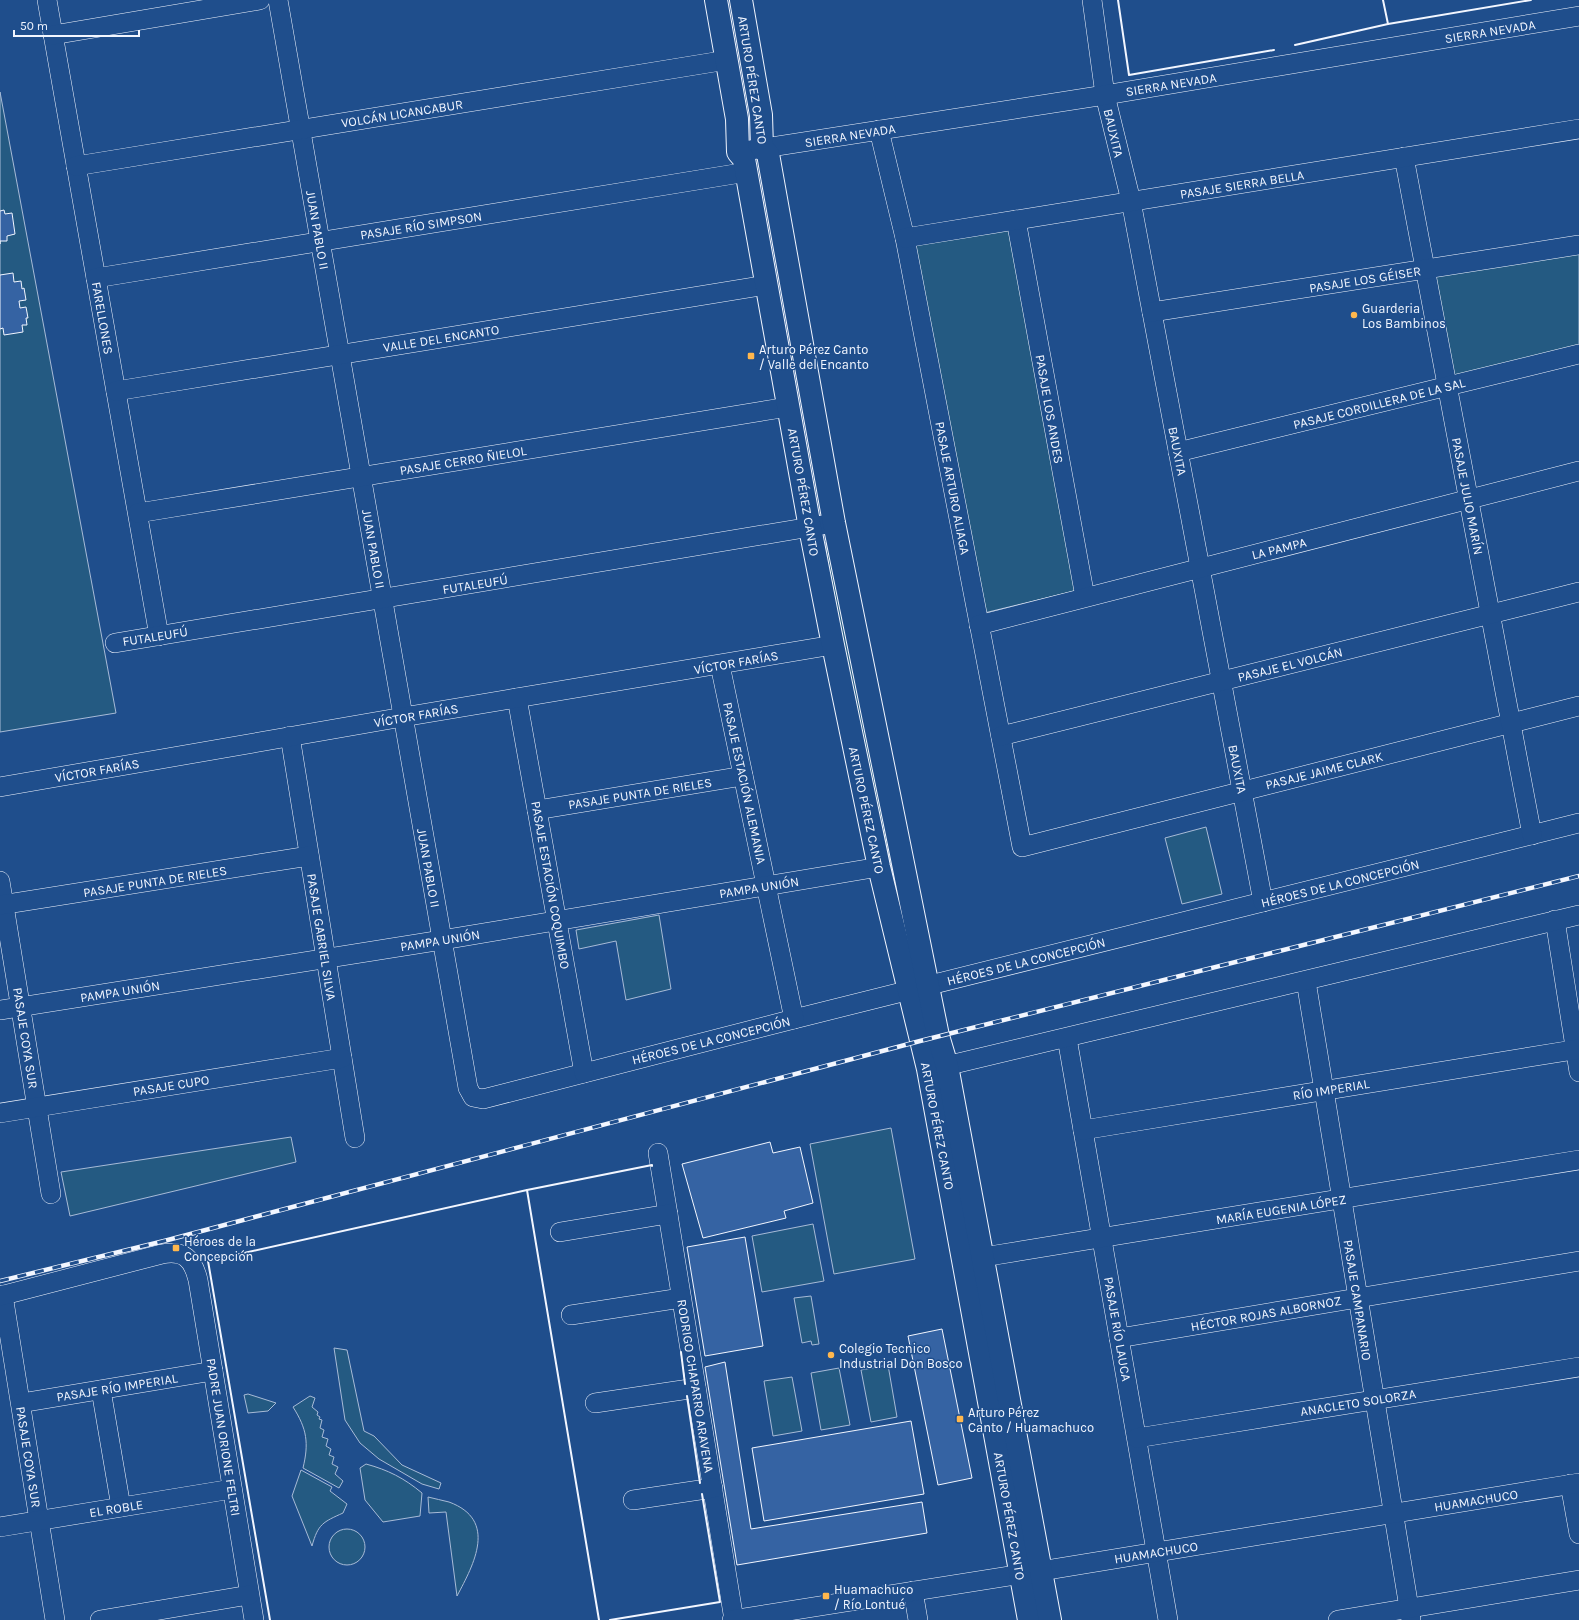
<svg xmlns="http://www.w3.org/2000/svg" width="1579" height="1620" viewBox="0 0 1579 1620" font-family="Karla,sans-serif">
  <style>
    .green { fill: #245a82; stroke: #a8bbd7 }
    .building { fill: #3563a3; stroke: #f2f6ff }
    .lines { fill: none; stroke-linecap: round; stroke-linejoin: round }
    .minor-casing { stroke: #f2f6ff; stroke-width: 20 }
    .major-casing { stroke: #f2f6ff; stroke-width: 24 }
    .minor { stroke: #1f4e8c; stroke-width: 19 }
    .major { stroke: #1f4e8c; stroke-width: 22 }
    .rail-casing { stroke: #f2f6ff; stroke-width: 4.5 }
    .rail { stroke: #1f4e8c; stroke-width: 3; stroke-dasharray: 9; stroke-linecap: butt }
    .wall { stroke: #f2f6ff; stroke-width: 2 }
    .poi-dot { fill: #ffb74d; stroke: #1f4e8c; stroke-width: 1.5 }
    .labels { text-anchor: middle; stroke-width: 3; stroke-linejoin: round; paint-order: stroke }
    .street-label { font-size: 13px; fill: #f2f6ff; stroke: #1f4e8c }
    .poi-label { font-size: 13px; fill: #f2f6ff; stroke: #1f4e8c; text-anchor: start }
  </style>
  <rect width="100%" height="100%" fill="#1f4e8c"/>
  <g class="green">
    <path d="M0 92 116 713 0 732Z"/>
    <path d="M1014 225 1083 589 980 614 912 240Z"/>
    <path d="M1579 248V348L1451 380 1431 271Z"/>
    <path d="M830 540 901 907C872 789 848 670 826 550V542Z"/>
    <path d="M1206 827 1222 894 1182 904 1165 838Z"/>
    <path d="M659 915 671 989 626 1000 616 941 579 949 576 930Z"/>
    <path d="M891 1128 915 1259 834 1274 810 1144Z"/>
    <path d="M291 1137 296 1162 70 1216 61 1172Z"/>
    <path d="M813 1224 824 1281 762 1292 752 1236Z"/>
    <path d="M811 1296 819 1344 812 1345 811 1341 802 1343 794 1298Z"/>
    <path d="M334 1348 347 1350 364 1431 374 1436 402 1465 441 1483 439 1489 422 1484 379 1459 360 1443 345 1420Z"/>
    <path d="M888 1365 897 1417 871 1422 861 1370Z"/>
    <path d="M839 1368 850 1425 821 1430 811 1373Z"/>
    <path d="M792 1377 802 1431 773 1436 764 1381Z"/>
    <path d="M248 1394 276 1403 268 1411 248 1413 244 1395Z"/>
    <path d="M310 1396 315 1398 312 1407 318 1412 317 1415 320 1417 319 1419 322 1420 320 1428 324 1430 322 1437 328 1439 326 1446 331 1449 329 1455 334 1457 332 1464 338 1467 335 1474 343 1481 339 1488 303 1468C309 1443 307 1429 293 1407Z"/>
    <path d="M366 1464C388 1470 404 1478 422 1493L420 1516 383 1522 365 1500 360 1468Z"/>
    <path d="M301 1470 332 1487 330 1491 347 1504 343 1513C323 1522 318 1524 312 1546L292 1496Z"/>
    <path d="M428 1497C435 1499 442 1500 449 1502 498 1520 474 1564 457 1596L446 1512 429 1513Z"/>
    <circle cx="347" cy="1547" r="18"/>
  </g>
  <g class="building">
    <path d="M4 210 5 214 12 213 15 234 7 236V241H0V244V211Z"/>
    <path d="M13 273 14 282 21 281 22 289 24 288 26 300 19 301 20 308 26 307 28 318H26L27 325H22L23 332 4 335 3 328 0 329V275Z"/>
    <path d="M770 1142 773 1153 800 1147 813 1203 784 1211 786 1218 703 1238 682 1164Z"/>
    <path d="M745 1237 763 1346 705 1356 687 1247Z"/>
    <path d="M942 1329 972 1478 938 1485 908 1336Z"/>
    <path d="M725 1362 751 1529 922 1502 927 1533 737 1565 705 1367Z"/>
    <path d="M911 1421 924 1494 764 1521 752 1448Z"/>
  </g>
  <g class="lines">
    <defs>
      <g id="minor">
        <path d="M47 0 159 636"/>
        <path d="M278 0 468 1088 473 1097 483 1099 794 1019 1579 823"/>
        <path d="M1092 0 1105 95 1131 201 1263 902"/>
        <path d="M53 35 260 0"/>
        <path d="M879 130 905 238 1022 847 1579 706"/>
        <path d="M738 152 1105 95 1579 16"/>
        <path d="M1404 157 1532 835"/>
        <path d="M76 166 727 60"/>
        <path d="M1016 220 1085 597"/>
        <path d="M905 238 1579 129"/>
        <path d="M96 278 747 172"/>
        <path d="M1152 312 1579 245"/>
        <path d="M116 391 767 285"/>
        <path d="M1178 452 1579 354"/>
        <path d="M138 513 788 407"/>
        <path d="M979 625 1579 471"/>
        <path d="M115 643 834 523"/>
        <path d="M720 665 794 1019"/>
        <path d="M517 698 584 1073"/>
        <path d="M290 736 355 1138"/>
        <path d="M1001 736 1579 592"/>
        <path d="M0 787 403 717 833 645"/>
        <path d="M537 810 743 776"/>
        <path d="M0 881 51 1194"/>
        <path d="M0 905 309 856"/>
        <path d="M1555 920 1579 1072"/>
        <path d="M1306 981 1411 1620"/>
        <path d="M0 1010 442 940 879 867"/>
        <path d="M1067 1038 1168 1620"/>
        <path d="M933 1069 1579 915"/>
        <path d="M0 1113 342 1058"/>
        <path d="M1083 1130 1579 1049"/>
        <path d="M658 1153 734 1620"/>
        <path d="M560 1232 668 1214"/>
        <path d="M983 1257 1579 1160"/>
        <path d="M3 1295 55 1620"/>
        <path d="M0 1296 162 1254C184 1250 193 1259 198 1280L254 1620"/>
        <path d="M571 1315 681 1298"/>
        <path d="M1119 1338 1579 1261"/>
        <path d="M101 1390 121 1507"/>
        <path d="M21 1403 213 1371"/>
        <path d="M595 1403 696 1388"/>
        <path d="M1137 1438 1579 1367"/>
        <path d="M1570 1484 1579 1534"/>
        <path d="M633 1500 713 1488"/>
        <path d="M0 1527 232 1489"/>
        <path d="M913 1591 918 1620"/>
        <path d="M100 1620 249 1595"/>
        <path d="M732 1620 1053 1569 1579 1483"/>
        <path d="M1338 1620 1579 1580"/>
      </g>
      <g id="major">
        <path d="M716 0 737 119 738 152 744 159 810 528 833 645 879 867 928 1069 1029 1620"/>
        <path d="M741 0 761 115 762 148 768 154 834 523 938 1036 947 1066 1050 1620"/>
      </g>
    </defs>
    <use href="#minor" class="minor-casing"/>
    <use href="#major" class="major-casing"/>
    <use href="#minor" class="minor"/>
    <use href="#major" class="major"/>
    <defs>
      <path id="rail" d="M0 1281 164 1241 920 1041 1579 876"/>
    </defs>
    <use href="#rail" class="rail-casing"/>
    <use href="#rail" class="rail"/>
    <g class="wall">
      <path d="M1118 0 1129 75 1274 50"/>
      <path d="M1383 0 1388 24"/>
      <path d="M1295 45 1388 24 1531 0"/>
      <path d="M527 1190 599 1620"/>
      <path d="M681 1352 685 1384"/>
      <path d="M687 1396 700 1483"/>
      <path d="M270 1620 208 1261 527 1190 652 1165V1166"/>
      <path d="M610 1620 720 1602 702 1494"/>
    </g>
  </g>
  <g class="poi-dot">
    <circle cx="1354" cy="315" r="4"/>
    <rect x="747" y="352" width="8" height="8" rx="2"/>
    <rect x="172" y="1244" width="8" height="8" rx="2"/>
    <circle cx="831" cy="1355" r="4"/>
    <rect x="956" y="1415" width="8" height="8" rx="2"/>
    <rect x="822" y="1592" width="8" height="8" rx="2"/>
  </g>
  <g class="labels">
    <g class="street-label">
      <text transform="translate(1490 31) rotate(-9)" y="5">SIERRA NEVADA</text>
      <text transform="translate(753 80) rotate(81)" y="5">ARTURO PÉREZ CANTO</text>
      <text transform="translate(1171 84) rotate(-9)" y="5">SIERRA NEVADA</text>
      <text transform="translate(402 113) rotate(-9)" y="5">VOLCÁN LICANCABUR</text>
      <text transform="translate(1114 133) rotate(77)" y="5">BAUXITA</text>
      <text transform="translate(850 135) rotate(-9)" y="5">SIERRA NEVADA</text>
      <text transform="translate(1242 184) rotate(-9)" y="5">PASAJE SIERRA BELLA</text>
      <text transform="translate(421 225) rotate(-9)" y="5">PASAJE RÍO SIMPSON</text>
      <text transform="translate(318 230) rotate(80)" y="5">JUAN PABLO II</text>
      <text transform="translate(1365 279) rotate(-9)" y="5">PASAJE LOS GÉISER</text>
      <text transform="translate(103 318) rotate(80)" y="5">FARELLONES</text>
      <text transform="translate(441 338) rotate(-9)" y="5">VALLE DEL ENCANTO</text>
      <text transform="translate(1379 403) rotate(-14)" y="5">PASAJE CORDILLERA DE LA SAL</text>
      <text transform="translate(1050 409) rotate(80)" y="5">PASAJE LOS ANDES</text>
      <text transform="translate(1178 451) rotate(79)" y="5">BAUXITA</text>
      <text transform="translate(463 460) rotate(-9)" y="5">PASAJE CERRO ÑIELOL</text>
      <text transform="translate(953 488) rotate(79)" y="5">PASAJE ARTURO ALIAGA</text>
      <text transform="translate(804 492) rotate(80)" y="5">ARTURO PÉREZ CANTO</text>
      <text transform="translate(1468 496) rotate(79)" y="5">PASAJE JULIO MARÍN</text>
      <text transform="translate(1279 548) rotate(-14)" y="5">LA PAMPA</text>
      <text transform="translate(374 549) rotate(80)" y="5">JUAN PABLO II</text>
      <text transform="translate(475 584) rotate(-9)" y="5">FUTALEUFÚ</text>
      <text transform="translate(155 636) rotate(-9)" y="5">FUTALEUFÚ</text>
      <text transform="translate(736 662) rotate(-10)" y="5">VÍCTOR FARÍAS</text>
      <text transform="translate(1290 664) rotate(-14)" y="5">PASAJE EL VOLCÁN</text>
      <text transform="translate(416 715) rotate(-10)" y="5">VÍCTOR FARÍAS</text>
      <text transform="translate(1238 769) rotate(79)" y="5">BAUXITA</text>
      <text transform="translate(97 770) rotate(-10)" y="5">VÍCTOR FARÍAS</text>
      <text transform="translate(1324 770) rotate(-14)" y="5">PASAJE JAIME CLARK</text>
      <text transform="translate(745 783) rotate(78)" y="5">PASAJE ESTACIÓN ALEMANIA</text>
      <text transform="translate(640 793) rotate(-9)" y="5">PASAJE PUNTA DE RIELES</text>
      <text transform="translate(867 810) rotate(78)" y="5">ARTURO PÉREZ CANTO</text>
      <text transform="translate(429 868) rotate(80)" y="5">JUAN PABLO II</text>
      <text transform="translate(155 881) rotate(-9)" y="5">PASAJE PUNTA DE RIELES</text>
      <text transform="translate(1340 883) rotate(-14)" y="5">HÉROES DE LA CONCEPCIÓN</text>
      <text transform="translate(551 885) rotate(80)" y="5">PASAJE ESTACIÓN COQUIMBO</text>
      <text transform="translate(759 887) rotate(-9)" y="5">PAMPA UNIÓN</text>
      <text transform="translate(322 937) rotate(81)" y="5">PASAJE GABRIEL SILVA</text>
      <text transform="translate(440 940) rotate(-9)" y="5">PAMPA UNIÓN</text>
      <text transform="translate(1026 961) rotate(-14)" y="5">HÉROES DE LA CONCEPCIÓN</text>
      <text transform="translate(120 991) rotate(-9)" y="5">PAMPA UNIÓN</text>
      <text transform="translate(26 1038) rotate(81)" y="5">PASAJE COYA SUR</text>
      <text transform="translate(711 1040) rotate(-14)" y="5">HÉROES DE LA CONCEPCIÓN</text>
      <text transform="translate(171 1085) rotate(-9)" y="5">PASAJE CUPO</text>
      <text transform="translate(1331 1089) rotate(-9)" y="5">RÍO IMPERIAL</text>
      <text transform="translate(938 1126) rotate(79)" y="5">ARTURO PÉREZ CANTO</text>
      <text transform="translate(1281 1209) rotate(-9)" y="5">MARÍA EUGENIA LÓPEZ</text>
      <text transform="translate(1358 1300) rotate(81)" y="5">PASAJE CAMPANARIO</text>
      <text transform="translate(1266 1313) rotate(-10)" y="5">HÉCTOR ROJAS ALBORNOZ</text>
      <text transform="translate(1118 1329) rotate(80)" y="5">PASAJE RÍO LAUCA</text>
      <text transform="translate(696 1386) rotate(81)" y="5">RODRIGO CHAPARRO ARAVENA</text>
      <text transform="translate(117 1387) rotate(-9)" y="5">PASAJE RÍO IMPERIAL</text>
      <text transform="translate(1358 1402) rotate(-9)" y="5">ANACLETO SOLORZA</text>
      <text transform="translate(224 1437) rotate(81)" y="5">PADRE JUAN ORIONE FELTRI</text>
      <text transform="translate(29 1457) rotate(81)" y="5">PASAJE COYA SUR</text>
      <text transform="translate(1476 1500) rotate(-9)" y="5">HUAMACHUCO</text>
      <text transform="translate(116 1508) rotate(-9)" y="5">EL ROBLE</text>
      <text transform="translate(1010 1516) rotate(80)" y="5">ARTURO PÉREZ CANTO</text>
      <text transform="translate(1156 1552) rotate(-9)" y="5">HUAMACHUCO</text>
    </g>
    <g class="poi-label">
      <text x="1362" y="313">Guarderia<tspan x="1362" dy="15">Los Bambinos</tspan></text>
      <text x="759" y="354">Arturo Pérez Canto<tspan x="759" dy="15">/ Valle del Encanto</tspan></text>
      <text x="184" y="1246">Héroes de la<tspan x="184" dy="15">Concepción</tspan></text>
      <text x="839" y="1353">Colegio Tecnico<tspan x="839" dy="15">Industrial Don Bosco</tspan></text>
      <text x="968" y="1417">Arturo Pérez<tspan x="968" dy="15">Canto / Huamachuco</tspan></text>
      <text x="834" y="1594">Huamachuco<tspan x="834" dy="15">/ Río Lontué</tspan></text>
    </g>
  </g>
  <path d="M14 30v6h125v-6" fill="none" stroke="#f2f6ff" stroke-width="2"/>
  <text x="20" y="30" font-size="12" fill="#f2f6ff" stroke="#1f4e8c" stroke-width="3" paint-order="stroke">50 m</text>
</svg>
